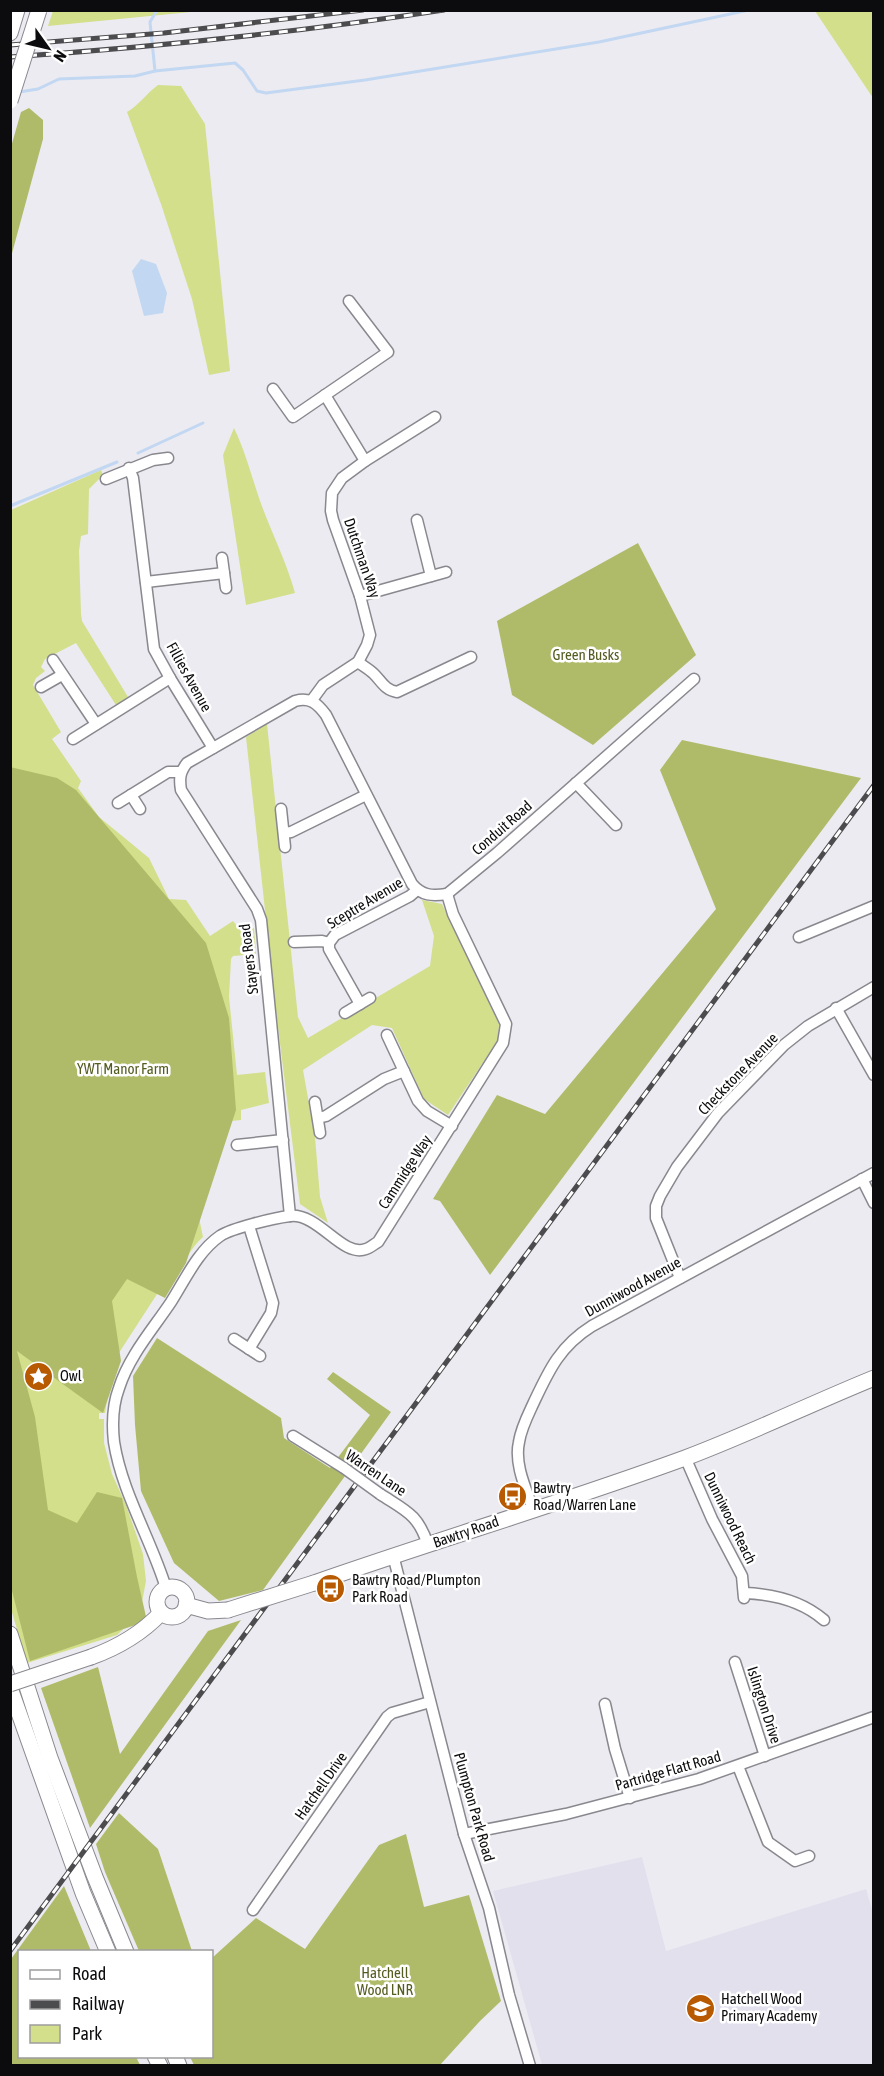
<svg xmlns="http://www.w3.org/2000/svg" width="884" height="2076" viewBox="0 0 884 2076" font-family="'Asap Condensed',sans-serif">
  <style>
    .built { fill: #e3e0ee }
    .green { fill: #d3df8b }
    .forest { fill: #b0bb69 }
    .water { fill: #c2d7f1 }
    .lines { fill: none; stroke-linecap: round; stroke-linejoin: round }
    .stream { stroke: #c2d7f1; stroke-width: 3 }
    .minor-casing { stroke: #89888e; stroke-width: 13 }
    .highway-casing { stroke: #89888e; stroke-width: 17 }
    .minor { stroke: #fff; stroke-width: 10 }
    .highway { stroke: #fff; stroke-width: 15 }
    .rail-casing { stroke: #4c4b4e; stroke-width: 5 }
    .rail { stroke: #fff; stroke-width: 3; stroke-dasharray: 9; stroke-linecap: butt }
    .minor-bridge-casing { stroke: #89888e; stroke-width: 13; stroke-linecap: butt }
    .highway-bridge-casing { stroke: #89888e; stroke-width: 17; stroke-linecap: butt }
    .minor-bridge { stroke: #fff; stroke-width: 10 }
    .highway-bridge { stroke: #fff; stroke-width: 15 }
    .labels { text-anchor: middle; stroke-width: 5; stroke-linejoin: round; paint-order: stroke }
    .street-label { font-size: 15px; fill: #0c0b0d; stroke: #fff }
    .park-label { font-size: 15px; fill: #555c20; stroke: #fff }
    .poi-label { font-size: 15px; fill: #0c0b0d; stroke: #fff; text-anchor: start }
  </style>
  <rect width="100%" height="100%" fill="#ecebf1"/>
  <path class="built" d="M642 1857 666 1951 866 1889 874 1917 873 2065H542L493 1891Z"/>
  <g class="green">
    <path d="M53 11V10L201 11 48 26Z"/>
    <path d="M815 11H873V98Z"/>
    <path d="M158 85 181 86 205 124 230 371 209 375 192 299 161 204 127 112C139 105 147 93 158 85Z"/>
    <path d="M234 428C245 451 251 474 259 498 270 530 286 560 295 593L246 605 223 455Z"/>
    <path d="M101 470 103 475 89 489 88 534 81 536 79 551 81 614 82 621 128 697 116 705 76 643 45 659 41 667 45 671 36 678 33 685 61 732 52 739 81 781 78 788 99 817 149 858 169 899 186 900 210 936 233 921 241 931 254 928 256 954 233 956 231 959 229 997 237 1075 265 1072 269 1103 241 1110V1120L231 1121 198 1213 203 1237C185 1253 179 1278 159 1291L115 1359 111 1374 105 1413H99V1419H104V1443L112 1474 126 1505 143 1554 146 1581 142 1602 135 1618 117 1635 27 1663 11 1609V510Z"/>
    <path d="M267 724 298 1017 308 1038 430 966 434 936 422 900 442 904 499 1024 498 1040 448 1115 424 1099 392 1028 372 1025 303 1070 315 1137 320 1197 328 1223 300 1204 277 1019 246 737Z"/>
  </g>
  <g class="forest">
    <path d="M29 108 43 120V139L11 257V147L21 112Z"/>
    <path d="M638 543 696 655 593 745 512 695 497 621Z"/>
    <path d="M682 740 861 778 490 1275 440 1201 433 1199 497 1095 545 1114 716 909 660 770Z"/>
    <path d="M10 767 57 778 76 790 206 943 229 1018 236 1110 186 1263 165 1298 127 1279 112 1301 121 1361 103 1413 17 1351 35 1417 48 1510 77 1523 97 1492 122 1498 137 1577 147 1621 30 1661 10 1583Z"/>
    <path d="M157 1338 281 1418 284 1438 330 1468 370 1415 327 1379 333 1372 391 1412 263 1590 219 1601 174 1563 141 1491 135 1425 133 1376Z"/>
    <path d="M241 1620 90 1828 41 1688 98 1667 120 1754 208 1631Z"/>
    <path d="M119 1813 158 1849 192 1951H139L105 1872 96 1844Z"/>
    <path d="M406 1834 424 1907 469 1895 501 2001 480 2021 440 2065H194L190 2057 212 2056V1958L256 1918 305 1949 379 1845Z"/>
    <path d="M64 1886 91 1951 20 1952V2056L136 2057 140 2065H11V1959Z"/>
  </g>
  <path class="water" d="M141 259 156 264 167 293 163 313 144 316 132 271Z"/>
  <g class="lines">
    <g class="stream">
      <path d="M155 71 235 63 243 70 257 91 266 93 365 80 599 42 749 10"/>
      <path d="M19 92 38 89 59 79 135 76 155 71 150 22 157 10"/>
      <path d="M138 453 203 423"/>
      <path d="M10 506 117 462"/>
    </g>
    <defs>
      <g id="minor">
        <path d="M273 389 293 417 388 352 349 301"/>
        <path d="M325 395 365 461"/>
        <path d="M129 468 133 478 154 649 170 678 213 748"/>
        <path d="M106 479 153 460 168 458"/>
        <path d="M417 520 431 576"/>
        <path d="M222 558 226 588"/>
        <path d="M146 582 224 573"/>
        <path d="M360 596 446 572"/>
        <path d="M53 660 96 724"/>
        <path d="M358 662C363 666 369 669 374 674 382 682 385 690 397 692L471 657"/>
        <path d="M41 687 62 675"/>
        <path d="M312 700 323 685 358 662 367 645 370 635 360 596 333 520 331 511 332 493 342 478 365 461 435 417"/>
        <path d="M73 739 170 678"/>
        <path d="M576 783 616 825"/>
        <path d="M131 795 140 809"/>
        <path d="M118 803 168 772H180"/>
        <path d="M281 809 285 847"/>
        <path d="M284 833 291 832 366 795"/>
        <path d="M447 894 497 853 694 679"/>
        <path d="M799 937 874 906"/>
        <path d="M294 942 322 941 329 943"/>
        <path d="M360 1004 329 949V943L335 935 410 896 417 890"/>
        <path d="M836 1008 874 1075"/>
        <path d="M345 1013 370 998"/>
        <path d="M387 1035 418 1101 427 1111 452 1126"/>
        <path d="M315 1102 320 1133"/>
        <path d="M318 1118 326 1116 384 1079 404 1071"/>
        <path d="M237 1145 283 1140"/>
        <path d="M862 1179 874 1203"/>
        <path d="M290 1216 261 920 257 909 181 790C179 778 180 772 187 763L295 701C310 697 317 703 326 715L412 884C422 896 432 896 447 894"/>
        <path d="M249 1226 273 1303 271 1313 249 1349"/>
        <path d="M680 1278 656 1218V1206L660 1196 677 1167 718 1113 784 1045 808 1026 874 987"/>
        <path d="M234 1339 260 1356"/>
        <path d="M293 1436 344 1468"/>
        <path d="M685 1457 712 1519 742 1576 744 1598"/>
        <path d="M380 1494C406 1511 418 1514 428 1545"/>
        <path d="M533 1509C526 1489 514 1464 519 1442 521 1428 528 1415 534 1402 549 1370 560 1346 592 1326L874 1173"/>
        <path d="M393 1555 464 1834 489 1908 509 1995 530 2066"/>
        <path d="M166 1588C151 1539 122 1493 114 1442 112 1424 113 1404 119 1388 129 1356 153 1329 171 1302 185 1280 198 1251 220 1236 232 1228 274 1218 290 1216 319 1213 342 1258 366 1249 370 1248 374 1244 378 1242L503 1043 506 1024 453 914 447 894"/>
        <path d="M744 1593C773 1594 801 1600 824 1620"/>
        <path d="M735 1662 765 1756"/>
        <path d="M605 1704 615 1749 630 1798"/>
        <path d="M738 1766 768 1842 795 1861 809 1856"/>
        <path d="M464 1834 566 1814 699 1779 874 1717"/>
        <path d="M253 1910 387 1717 392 1713 430 1702"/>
      </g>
      <g id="highway">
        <path d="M10 33 17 10"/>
        <path d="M314 1583C437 1540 562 1503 685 1458 749 1434 810 1404 874 1378"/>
        <circle cx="172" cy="1602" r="15"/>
        <path d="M186 1605 208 1611 228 1610"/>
        <path d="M10 1634 50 1758 95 1877 126 1952"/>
        <path d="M91 1657C119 1647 141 1634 161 1613"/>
        <path d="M10 1688 83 1893 108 1952"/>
        <path d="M155 2056 160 2066"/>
        <path d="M175 2056 179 2066"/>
      </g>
    </defs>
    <use href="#minor" class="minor-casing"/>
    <use href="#highway" class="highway-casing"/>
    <use href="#minor" class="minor"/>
    <use href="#highway" class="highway"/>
    <defs>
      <g id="rail">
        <path d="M10 45 164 33 363 10"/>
        <path d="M10 57C156 47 300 32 444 10"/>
        <path d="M10 1951 874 785"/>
      </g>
    </defs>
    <use href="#rail" class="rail-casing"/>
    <use href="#rail" class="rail"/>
    <defs>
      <path id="minor-bridge" d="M344 1468 380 1494"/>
      <g id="highway-bridge">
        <path d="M10 101 39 10"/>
        <path d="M228 1610 314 1583"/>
        <path d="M10 1684 91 1657"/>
      </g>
    </defs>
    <use href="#minor-bridge" class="minor-bridge-casing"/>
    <use href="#highway-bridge" class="highway-bridge-casing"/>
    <use href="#minor-bridge" class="minor-bridge"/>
    <use href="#highway-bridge" class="highway-bridge"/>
  </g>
  <defs>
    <symbol id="sight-disc" viewBox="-11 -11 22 22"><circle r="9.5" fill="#b75a02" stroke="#fff"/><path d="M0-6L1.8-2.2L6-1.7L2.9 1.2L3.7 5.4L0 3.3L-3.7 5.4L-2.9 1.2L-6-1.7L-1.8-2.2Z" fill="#fff"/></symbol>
    <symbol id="bus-disc" viewBox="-11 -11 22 22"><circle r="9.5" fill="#b75a02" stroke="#fff"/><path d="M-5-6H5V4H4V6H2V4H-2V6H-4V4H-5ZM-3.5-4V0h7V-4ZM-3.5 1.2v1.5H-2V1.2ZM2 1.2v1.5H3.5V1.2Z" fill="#fff"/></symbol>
    <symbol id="school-disc" viewBox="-11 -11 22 22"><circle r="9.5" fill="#b75a02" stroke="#fff"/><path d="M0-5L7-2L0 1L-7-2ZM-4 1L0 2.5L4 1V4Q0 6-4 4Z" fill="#fff"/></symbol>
  </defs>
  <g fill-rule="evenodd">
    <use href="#sight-disc" x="22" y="1360" width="33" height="33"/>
    <use href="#bus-disc" x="496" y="1480" width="33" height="33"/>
    <use href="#bus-disc" x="314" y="1572" width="33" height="33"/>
    <use href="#school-disc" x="684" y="1992" width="33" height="33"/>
  </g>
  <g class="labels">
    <g class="street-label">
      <text transform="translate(362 558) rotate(71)" y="5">Dutchman Way</text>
      <text transform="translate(189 677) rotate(61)" y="5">Fillies Avenue</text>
      <text transform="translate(502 828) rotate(-41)" y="5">Conduit Road</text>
      <text transform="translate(365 903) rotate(-31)" y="5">Sceptre Avenue</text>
      <text transform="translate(249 959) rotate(-97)" y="5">Stayers Road</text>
      <text transform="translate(738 1074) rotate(-46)" y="5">Checkstone Avenue</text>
      <text transform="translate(405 1172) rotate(-57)" y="5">Cammidge Way</text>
      <text transform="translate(633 1287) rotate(-29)" y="5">Dunniwood Avenue</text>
      <text transform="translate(376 1473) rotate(34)" y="5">Warren Lane</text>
      <text transform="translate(730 1518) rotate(64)" y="5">Dunniwood Reach</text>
      <text transform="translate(466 1532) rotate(-19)" y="5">Bawtry Road</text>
      <text transform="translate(764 1705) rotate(72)" y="5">Islington Drive</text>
      <text transform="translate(668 1771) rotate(-16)" y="5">Partridge Flatt Road</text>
      <text transform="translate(321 1786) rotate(-55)" y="5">Hatchell Drive</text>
      <text transform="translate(474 1807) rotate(74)" y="5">Plumpton Park Road</text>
    </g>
    <g class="park-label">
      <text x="586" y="660">Green Busks</text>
      <text x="123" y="1074">YWT Manor Farm</text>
      <text x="385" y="1978">Hatchell<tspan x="385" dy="17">Wood LNR</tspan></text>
    </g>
    <g class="poi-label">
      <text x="60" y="1381">Owl</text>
      <text x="533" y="1493">Bawtry<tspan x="533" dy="17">Road/Warren Lane</tspan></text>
      <text x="352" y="1585">Bawtry Road/Plumpton<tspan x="352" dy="17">Park Road</tspan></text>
      <text x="721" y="2004">Hatchell Wood<tspan x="721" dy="17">Primary Academy</tspan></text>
    </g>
  </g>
  <rect width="884" height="2076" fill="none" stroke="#0c0b0d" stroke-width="24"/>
  <rect x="18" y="1950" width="195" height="108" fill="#ffffff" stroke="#9e9d9e" stroke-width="1.5"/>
  <rect x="30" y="1970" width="30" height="9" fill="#ffffff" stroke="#9e9d9e" stroke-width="1.5"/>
  <text x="72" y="1980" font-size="18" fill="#0c0b0d">Road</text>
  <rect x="30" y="2000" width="30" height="9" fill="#4c4b4e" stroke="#9e9d9e" stroke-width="1.5"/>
  <text x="72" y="2010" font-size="18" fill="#0c0b0d">Railway</text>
  <rect x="30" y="2025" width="30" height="18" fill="#d3df8b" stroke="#9e9d9e" stroke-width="1.5"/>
  <text x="72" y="2040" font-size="18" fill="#0c0b0d">Park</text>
  <g transform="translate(48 48) rotate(124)" stroke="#ffffff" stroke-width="4.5" paint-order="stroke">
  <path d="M0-4.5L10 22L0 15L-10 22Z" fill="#0c0b0d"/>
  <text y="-9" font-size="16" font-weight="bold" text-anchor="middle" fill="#0c0b0d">N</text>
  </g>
</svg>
